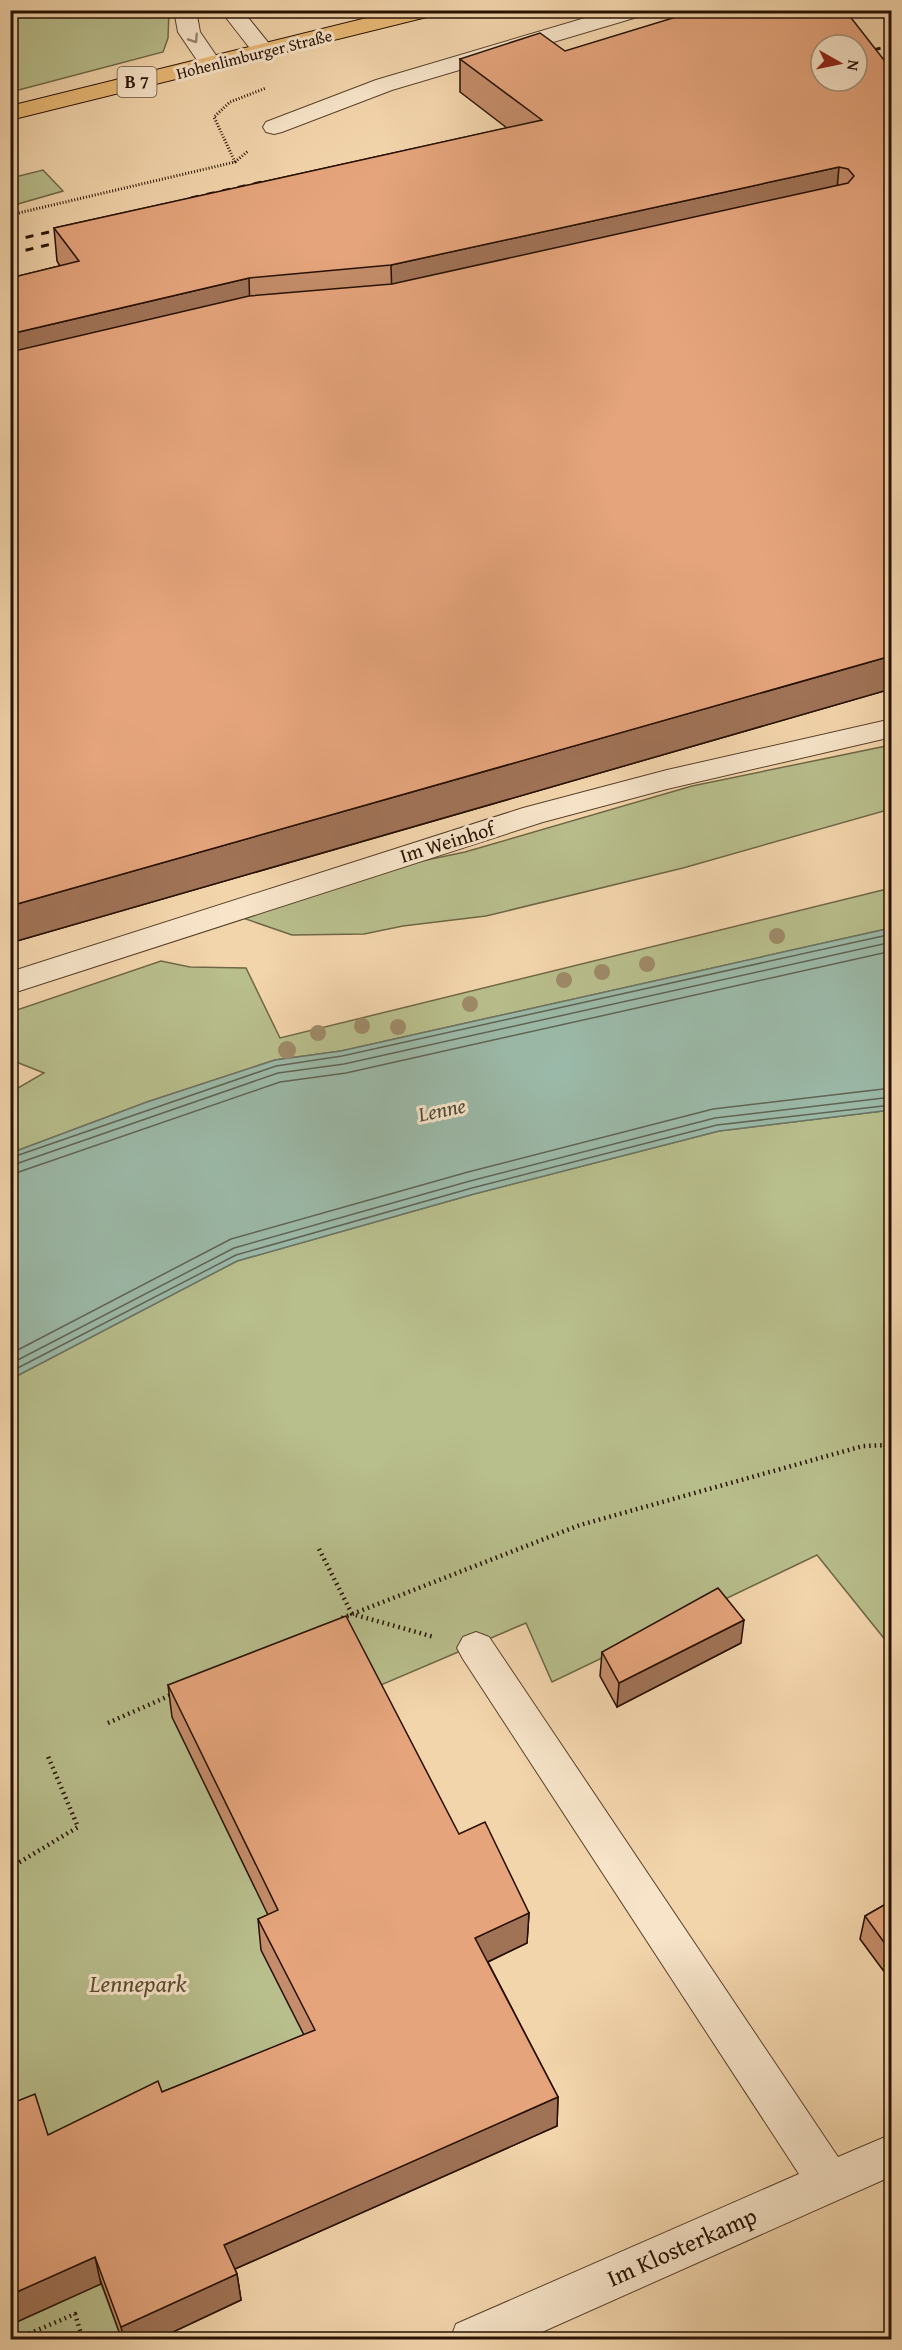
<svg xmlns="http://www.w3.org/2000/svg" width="902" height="2350" viewBox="0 0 902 2350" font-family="'Gentium Book Plus',serif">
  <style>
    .green { fill: #b8be8c; stroke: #6f6746; stroke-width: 1.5 }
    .water { fill: #9bb9a8; stroke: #6c7565; stroke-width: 1.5 }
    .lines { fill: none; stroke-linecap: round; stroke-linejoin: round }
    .shore { stroke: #606454; stroke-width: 1.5 }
    .minor-casing { stroke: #59412b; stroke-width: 2 }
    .major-casing { stroke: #261000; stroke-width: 2 }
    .path-far1 { stroke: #261000; stroke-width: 3; stroke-dasharray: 1 2; stroke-linecap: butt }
    .path { stroke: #261000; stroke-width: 4.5; stroke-dasharray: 1.5 4; stroke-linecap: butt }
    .minor { fill: #f7e4c9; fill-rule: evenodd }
    .major { fill: #eaba76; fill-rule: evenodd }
    .rail { stroke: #261000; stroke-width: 3; stroke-dasharray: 8 8; stroke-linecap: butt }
    .tree { fill: #9e8a68 }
    .wall { fill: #c58d6b; stroke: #261000; stroke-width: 1.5 }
    .shaded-wall { fill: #a07357; stroke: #261000; stroke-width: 1.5 }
    .building { fill: #e5a47c; stroke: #261000; stroke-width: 1.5; fill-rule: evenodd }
    .oneway { stroke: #99856f }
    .labels { text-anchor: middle; stroke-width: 6; stroke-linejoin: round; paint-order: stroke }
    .far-street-label { font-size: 16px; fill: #261000; stroke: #f7e4c9 }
    .shield { fill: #f7e4c9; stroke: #65503c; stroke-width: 1.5 }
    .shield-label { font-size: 18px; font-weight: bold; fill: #261000 }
    .street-label { font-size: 20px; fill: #261000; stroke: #f7e4c9 }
    .water-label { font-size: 21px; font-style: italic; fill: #4f4b3b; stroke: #f7e4c9 }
    .near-park-label { font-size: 24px; font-style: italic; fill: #594d31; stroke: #f7e4c9 }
    .near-street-label { font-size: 24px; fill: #261000; stroke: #f7e4c9 }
  </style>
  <rect width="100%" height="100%" fill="#f3d5ac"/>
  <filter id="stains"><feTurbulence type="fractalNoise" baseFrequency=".00333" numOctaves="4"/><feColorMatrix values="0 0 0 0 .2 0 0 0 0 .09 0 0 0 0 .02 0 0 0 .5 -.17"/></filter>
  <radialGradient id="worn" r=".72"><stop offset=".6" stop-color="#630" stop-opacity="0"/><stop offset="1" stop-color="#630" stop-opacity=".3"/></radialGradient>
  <g class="green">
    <path d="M10 11H169L168 38 163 52 11 92Z"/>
    <path d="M43 170 63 191 11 206V178Z"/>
    <path d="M891 745V809L683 868 486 916 403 926 364 934 292 935 240 917 340 878 465 852 692 786Z"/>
    <path d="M891 888V928L341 1051 275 1060 147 1102 11 1153V1092L44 1073 11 1060V1012L161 961 190 967 246 968 280 1038Z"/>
    <path d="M891 1110V1647L817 1555 552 1682 526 1623 369 1690 281 1941 317 2060 55 2163 11 2135V1379L237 1261 474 1194 719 1131Z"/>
    <path d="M95 2268 122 2339H11L10 2325 56 2304Z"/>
  </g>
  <path class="water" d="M891 928V1110L719 1131 474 1194 237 1261 11 1379V1153L147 1102 275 1060 341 1051Z"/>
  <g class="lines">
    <g class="shore">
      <path d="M10 1158 276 1066 342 1056 892 934"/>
      <path d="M10 1166 278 1073 344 1064 892 942"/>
      <path d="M10 1175 280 1082 346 1073 892 951"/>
      <path d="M10 1354 231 1239 468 1172 713 1109 892 1088"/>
      <path d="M10 1364 234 1248 470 1181 715 1118 892 1097"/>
      <path d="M10 1372 236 1255 472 1188 717 1125 892 1105"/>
    </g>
    <defs>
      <g id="minor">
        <path d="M174 10H196L200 32 222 64 219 69 211 71 203 69 178 32Z"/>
        <path d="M220 10H242L275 51 272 56 264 58 256 56Z"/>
        <path d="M612 10H646L644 15 392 90 282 132 274 134 266 132 263 127 266 122 376 80Z"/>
        <path d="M892 719V737L667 789 543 822 10 994V972L523 808 667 770Z"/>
        <path d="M476 1632 489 1637 838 2157 892 2134V2176L524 2340H450L456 2324 799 2174 463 1659 457 1648 463 1637Z"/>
      </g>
      <path id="major" d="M399 10H437L435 15 10 120V106Z"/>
    </defs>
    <use href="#minor" class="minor-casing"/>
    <use href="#major" class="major-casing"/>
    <g class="path-far1">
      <path d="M235 162 248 151"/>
      <path d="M10 215 235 162 214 117 230 102 266 88"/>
    </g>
    <g class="path">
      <path d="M319 1549 352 1614 434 1637"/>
      <path d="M342 1618 580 1525 863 1446 892 1445"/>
      <path d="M108 1723 173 1694"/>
      <path d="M10 1868 78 1827 47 1754"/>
      <path d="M14 2340 75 2314 83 2340"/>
    </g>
    <use href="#minor" class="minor"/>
    <use href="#major" class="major"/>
    <g class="rail">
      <path d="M857 53 892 46"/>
      <path d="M857 64 892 57"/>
      <path d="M191 198 267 181"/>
      <path d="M10 241 71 227"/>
      <path d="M10 254 72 239"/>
    </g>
  </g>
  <g class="tree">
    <circle cx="777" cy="936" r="8"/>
    <circle cx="647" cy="964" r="8"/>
    <circle cx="602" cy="972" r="8"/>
    <circle cx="564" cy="980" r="8"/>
    <circle cx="470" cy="1004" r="8"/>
    <circle cx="362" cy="1026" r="8"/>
    <circle cx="398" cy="1027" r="8"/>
    <circle cx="318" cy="1033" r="8"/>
    <circle cx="287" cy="1050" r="9"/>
  </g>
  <g class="wall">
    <path d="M850 17 891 689 10 943V278L60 266 57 261 54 228 507 128 460 92V59L565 51Z"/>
    <path d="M741 1643 617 1707 600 1676 602 1652Z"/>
    <path d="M168 1685 459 1834 529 1913 527 1943 488 1962 558 2097 557 2126 235 2269 237 2274 241 2300 156 2340H122L48 2135 162 2092 304 2035 261 1950 258 1919 268 1915 172 1717Z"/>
    <path d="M891 1901V1981L860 1939 865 1916Z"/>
  </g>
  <g class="shaded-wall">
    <path d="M829 10H871L827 24Z"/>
    <path d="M839 167 836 200 392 299 391 265Z"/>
    <path d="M249 278 250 312 10 369V334Z"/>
    <path d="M891 656V689L10 943V906Z"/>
    <path d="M744 1620 741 1643 617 1707 619 1683Z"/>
    <path d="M529 1913 527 1943 475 1968V1938Z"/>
    <path d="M558 2097 557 2126 228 2272 224 2245Z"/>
    <path d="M95 2257 101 2284 10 2325V2295Z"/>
    <path d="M237 2274 241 2300 156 2340H124L121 2327Z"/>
  </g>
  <g class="building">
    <path d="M699 10H845L891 69V656L10 906V352L249 296 392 284 848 183 854 176 848 169 839 167 391 265 249 278 10 334V278L79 261 54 228 542 120 460 59 540 33 565 51ZM821 45H857V81H821Z"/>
    <path d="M718 1588 744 1620 619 1683 602 1652Z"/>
    <path d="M346 1616 459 1834 485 1822 529 1913 475 1938 558 2097 224 2245 237 2274 121 2327 95 2257 10 2295V2104L35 2094 48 2135 158 2081 162 2092 315 2030 258 1919 278 1910 168 1685Z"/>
    <path d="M891 1901V1952L865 1916Z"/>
  </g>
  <defs><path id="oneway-chevron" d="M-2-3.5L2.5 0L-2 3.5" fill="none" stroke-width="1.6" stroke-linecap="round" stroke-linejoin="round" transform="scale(1.5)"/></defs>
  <use class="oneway" href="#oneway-chevron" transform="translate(194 39) rotate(57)"/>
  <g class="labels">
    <g class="far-street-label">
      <text transform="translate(254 54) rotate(-14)" y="6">Hohenlimburger Straße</text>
    </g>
    <rect class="shield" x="117.5" y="67" width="39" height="30" rx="4.5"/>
    <g class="shield-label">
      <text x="137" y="88">B 7</text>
    </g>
    <g class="street-label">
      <text transform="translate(447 842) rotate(-17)" y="7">Im Weinhof</text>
    </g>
    <g class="water-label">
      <text transform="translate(442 1110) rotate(-12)" y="7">Lenne</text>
    </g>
    <g class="near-park-label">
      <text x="138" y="1992">Lennepark</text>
    </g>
    <g class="near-street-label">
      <text transform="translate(682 2247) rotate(-24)" y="8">Im Klosterkamp</text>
    </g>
  </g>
  <rect width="902" height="2350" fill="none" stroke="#f3d5ac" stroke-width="36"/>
  <rect x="12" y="12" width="878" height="2326" fill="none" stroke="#261000" stroke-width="3"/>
  <rect x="18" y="18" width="866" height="2314" fill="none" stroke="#261000" stroke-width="1.5"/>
  <g transform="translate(839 63) rotate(99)"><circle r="28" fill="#f7e4c9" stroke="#a38f79" stroke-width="1.5"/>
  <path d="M0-4.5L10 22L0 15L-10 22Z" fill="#8f2418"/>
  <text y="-9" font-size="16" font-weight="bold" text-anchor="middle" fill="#261000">N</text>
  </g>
  <rect width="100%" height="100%" filter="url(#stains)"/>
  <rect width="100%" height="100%" fill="url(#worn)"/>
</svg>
